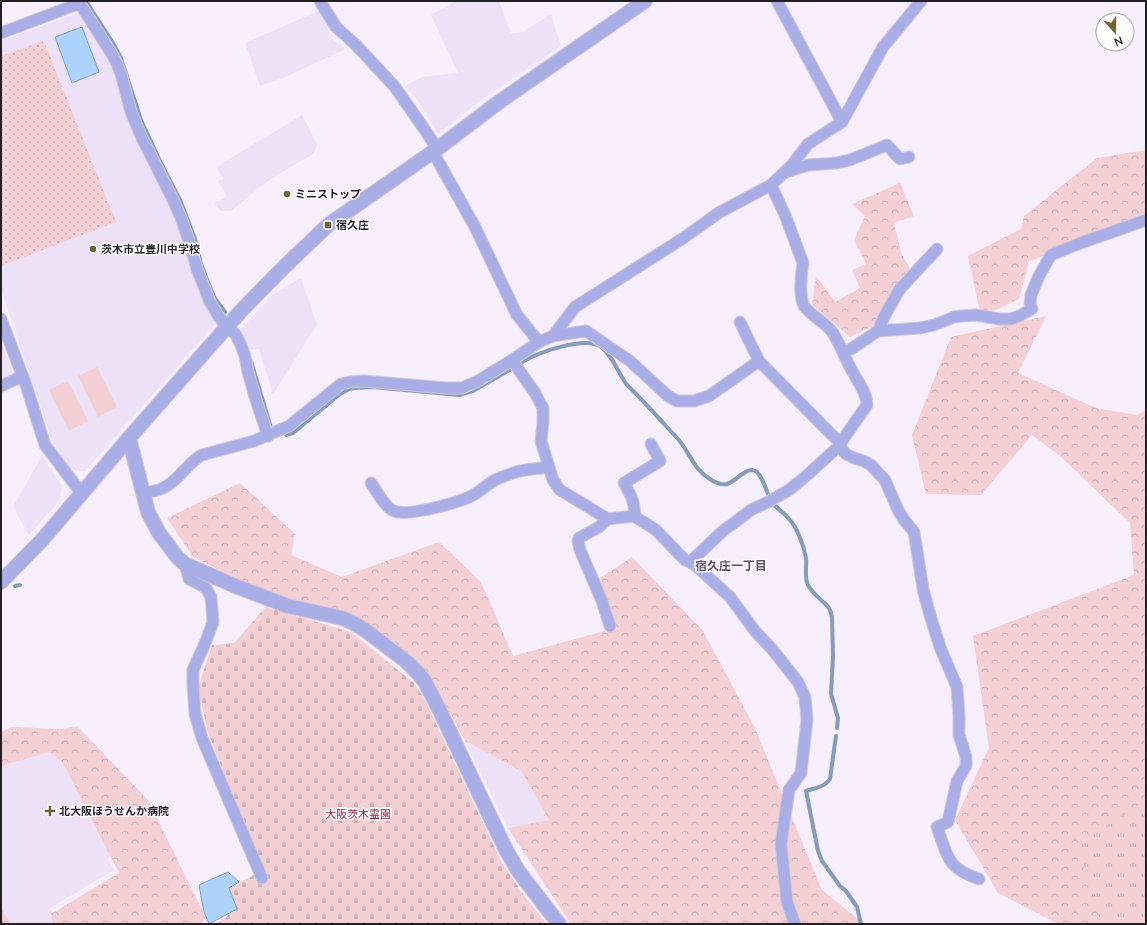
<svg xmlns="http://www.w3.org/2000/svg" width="1147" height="925" viewBox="0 0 1147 925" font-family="'Nunito Sans','Noto Sans JP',sans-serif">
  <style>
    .built { fill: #ede1f8 }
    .grass { fill: url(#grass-tufts) }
    .forest { fill: url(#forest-crowns) }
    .cemetery { fill: url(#cemetery-stones) }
    .park { fill: url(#park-dots) }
    .garden { fill: #f4cfd4 }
    .water { fill: #acd3fb; stroke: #839dbb }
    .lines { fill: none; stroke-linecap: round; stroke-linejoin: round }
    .stream { stroke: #839dbb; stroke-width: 4 }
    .minor-casing { stroke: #d1c9d7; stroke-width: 13 }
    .tertiary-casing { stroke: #d1c9d7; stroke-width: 16 }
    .minor { stroke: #a9afe6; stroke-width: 11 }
    .tertiary { stroke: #a9afe6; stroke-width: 14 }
    .poi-dot { fill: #6e6633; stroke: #fff; stroke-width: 1.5 }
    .labels { text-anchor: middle; stroke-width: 3; stroke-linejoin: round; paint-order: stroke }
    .poi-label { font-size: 11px; font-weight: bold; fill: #221f25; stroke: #fff; text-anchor: start }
    .park-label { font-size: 11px; fill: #8e213f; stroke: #fff }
    .neighbourhood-label { font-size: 12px; font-weight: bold; fill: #5b5462; stroke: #fff }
  </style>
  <defs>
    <pattern id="grass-tufts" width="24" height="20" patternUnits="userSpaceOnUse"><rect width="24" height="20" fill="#f4cfd4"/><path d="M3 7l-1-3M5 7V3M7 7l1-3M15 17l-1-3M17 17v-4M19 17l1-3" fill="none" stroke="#d1b1b6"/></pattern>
    <pattern id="forest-crowns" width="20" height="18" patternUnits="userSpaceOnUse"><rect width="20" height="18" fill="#f4cfd4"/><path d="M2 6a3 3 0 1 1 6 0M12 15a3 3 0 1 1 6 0" fill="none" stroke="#d1b1b6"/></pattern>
    <pattern id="cemetery-stones" width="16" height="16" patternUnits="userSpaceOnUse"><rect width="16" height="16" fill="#f4cfd4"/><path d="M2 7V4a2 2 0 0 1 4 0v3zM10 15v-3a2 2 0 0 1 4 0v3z" fill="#d1b1b6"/></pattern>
    <pattern id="park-dots" width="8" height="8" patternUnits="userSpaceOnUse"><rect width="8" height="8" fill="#f4cfd4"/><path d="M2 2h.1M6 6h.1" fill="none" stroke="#d1b1b6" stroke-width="1.8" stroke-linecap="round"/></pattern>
  </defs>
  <rect width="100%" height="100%" fill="#f7eefe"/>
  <g class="built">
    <path d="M456 1H499L511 33 523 32 551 14 561 46 483 99 438 134 418 101 405 86 422 77 458 73 431 15Z"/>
    <path d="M321 10 331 38 346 49 283 78 260 86 245 43Z"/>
    <path d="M80 12 107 53 182 234 189 264 205 303 216 323 85 471 70 470 51 438 1 289V41Z"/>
    <path d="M302 115 317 144 314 153 268 181 231 211H221L214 203 227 197 218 181 224 179 216 167Z"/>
    <path d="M301 278 317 325 273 394 259 349 249 350 241 329 273 294Z"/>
    <path d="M1 341 12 370 9 377 1 380Z"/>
    <path d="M42 456 62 486 60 500 29 535 13 507Z"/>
    <path d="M62 730 120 847 107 859 114 870 50 908 54 920 49 924H1V734Z"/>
    <path d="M465 741 521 771 549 820 508 828Z"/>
  </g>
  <path class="grass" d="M1146 755V924H1067L985 861Z"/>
  <g class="forest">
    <path d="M1146 150V219L1029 261 1019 299 981 317 968 256 1021 229 1024 216 1097 158Z"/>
    <path d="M900 183 914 216 894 223 902 255 912 271 879 323 850 337 812 305 816 276 835 302 860 288 852 270 866 264 854 240 865 216 852 204Z"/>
    <path d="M1046 316 1018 373 1096 408 1137 415 1146 410V800L1076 845 1100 914 1093 924H1059L998 893 955 820 989 748 973 636 1134 575 1130 523 1059 455 1032 435 981 495 926 494 912 435 951 337Z"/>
    <path d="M240 483 295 534 291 555 342 577 439 542 481 582 513 656 597 633 613 628 597 580 632 557 703 631 754 726 822 890 864 924H571L508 828 549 820 521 771 465 741 429 674 355 617 263 593 192 556 167 518Z"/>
    <path d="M77 726 148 800 206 918 200 924H53L51 914 119 873 63 763 49 752 1 766V732L12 727 62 729Z"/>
    <path d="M1 908 11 924H1Z"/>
  </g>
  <path class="cemetery" d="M266 607 351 632 414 683 425 700 502 863 525 897 547 924H216L237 909 229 888 263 870 208 733 198 688 212 645 234 643Z"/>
  <path class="park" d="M44 41 116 222 1 266V56Z"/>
  <g class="garden">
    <path d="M97 367 117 407 98 417 78 376Z"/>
    <path d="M68 381 88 421 69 431 49 390Z"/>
  </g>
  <g class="water">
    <path d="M82 27 99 72 72 83 55 37Z"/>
    <path d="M228 872 239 882 229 888 237 909 209 924 204 912 199 885Z"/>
  </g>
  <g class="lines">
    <g class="stream">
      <path d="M86 1 113 43 121 58 141 120 161 163 181 202 195 239 201 264 214 297 225 312"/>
      <path d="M251 361 271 428"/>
      <path d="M522 362C537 353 586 335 601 347 613 356 618 373 627 385 645 402 661 421 678 439 691 454 693 470 713 481 717 483 723 485 727 484 736 482 748 464 757 472 763 478 766 489 769 497"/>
      <path d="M286 435 293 433 340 394 349 389 355 388 372 387 459 395 473 391 513 368"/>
      <path d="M773 504C778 509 784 513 789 519 797 527 804 546 806 558 807 568 804 576 808 585 814 596 823 600 829 608 831 611 831 614 832 617L833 656 831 694 838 718 837 728"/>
      <path d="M15 586 20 585"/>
      <path d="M836 736 830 779C825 787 815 788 806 791L818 851 822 861 840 886 846 891 857 907 861 924"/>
    </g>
    <defs>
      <g id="minor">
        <path d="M320 1 336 27 356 45 395 87 427 133 437 149"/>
        <path d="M777 1 842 122"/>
        <path d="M80 4 112 54 117 64 121 74 131 112 142 138 174 202 181 218 189 241 197 269 210 302 219 317 236 335 241 345 245 356 248 372 256 400 268 436"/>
        <path d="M1 33 75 5"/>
        <path d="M433 152 475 227 517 315 539 342"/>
        <path d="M786 172 808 165 836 163 850 160 887 145 900 159 909 157"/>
        <path d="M1 319 26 385 45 445 82 494"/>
        <path d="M740 322 759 361 840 443 842 449 846 454 854 458 864 461 871 465 885 480 898 510 905 521 914 532 923 589 930 615 940 647 957 687 959 715V735L966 757V766L957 781 948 822 937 827C948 856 946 868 979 879"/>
        <path d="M878 331 884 317 899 290 937 249"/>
        <path d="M553 336 586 331 630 361 668 396 677 401H694L709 396 759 361"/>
        <path d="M844 352 851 349 878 331 920 328 934 325 954 317 962 316 976 315 999 319H1011L1019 316 1032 309 1030 304 1031 295 1039 276 1051 255 1078 244 1146 220"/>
        <path d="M512 360 535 393 543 408V423L541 441 553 480 560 490 608 519 634 516 656 530 685 560 690 562 695 565 730 597 755 631 772 649 798 682 805 697 807 720 801 773 789 790 781 844 787 902 795 924"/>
        <path d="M1 386 23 376"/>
        <path d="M371 483C377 491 385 508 394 511 408 517 462 502 475 494 482 490 488 484 495 480 501 477 507 475 513 473 524 469 537 469 549 467"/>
        <path d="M144 493C150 492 157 491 163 488 179 481 187 463 202 455L254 441 289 426 341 384 350 382 364 381 446 388H462L478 381 512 360 539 342 553 336 575 307 682 239 720 212 771 185 792 165 808 144 842 122 883 47 921 1"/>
        <path d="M634 516C636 503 630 494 624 483L660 461 651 444"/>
        <path d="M608 519 599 527 579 538 578 541 580 550 602 601 610 626"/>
        <path d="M690 562 724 530 734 523 751 510 768 502 789 490 805 477 837 448 867 405C867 393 859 384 854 374 846 361 841 346 833 333 826 323 810 315 804 306 799 297 801 273 803 263L785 215 771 185"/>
        <path d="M185 564 189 579 206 588 211 597 213 622 206 641 193 670V685L195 714 202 738 262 878"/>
      </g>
      <g id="tertiary">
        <path d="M129 438 148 512 159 533 178 558 185 564 235 586 288 606 342 618 353 623 365 630 407 662 419 674 425 682 438 707 506 850 519 872 559 924"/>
        <path d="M1 582 42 540 129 438 240 312 279 272 328 225 437 149 499 102 645 1"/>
      </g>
    </defs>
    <use href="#minor" class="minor-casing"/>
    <use href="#tertiary" class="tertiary-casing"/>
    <use href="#minor" class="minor"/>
    <use href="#tertiary" class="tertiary"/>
  </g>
  <g class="poi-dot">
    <circle cx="287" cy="194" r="4"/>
    <rect x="324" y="221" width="8" height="8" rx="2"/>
    <circle cx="93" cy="249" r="4"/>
    <path d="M48 805h4v4h4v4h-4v4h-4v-4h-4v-4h4z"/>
  </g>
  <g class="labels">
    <g class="poi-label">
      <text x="295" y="198">ミニストップ</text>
      <text x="336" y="229">宿久庄</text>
      <text x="101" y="253">茨木市立豊川中学校</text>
      <text x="59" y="815">北大阪ほうせんか病院</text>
    </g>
    <g class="park-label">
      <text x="358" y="818">大阪茨木霊園</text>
    </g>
    <g class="neighbourhood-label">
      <text x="731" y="570">宿久庄一丁目</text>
    </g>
  </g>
  <rect width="1147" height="925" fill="none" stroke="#221f25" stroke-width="4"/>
  <g transform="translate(1115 32) rotate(159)"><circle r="19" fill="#ffffff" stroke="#a7a5a8"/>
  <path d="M0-3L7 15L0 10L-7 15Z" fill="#6e6633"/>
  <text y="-6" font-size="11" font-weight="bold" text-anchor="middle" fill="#221f25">N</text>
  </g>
</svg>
